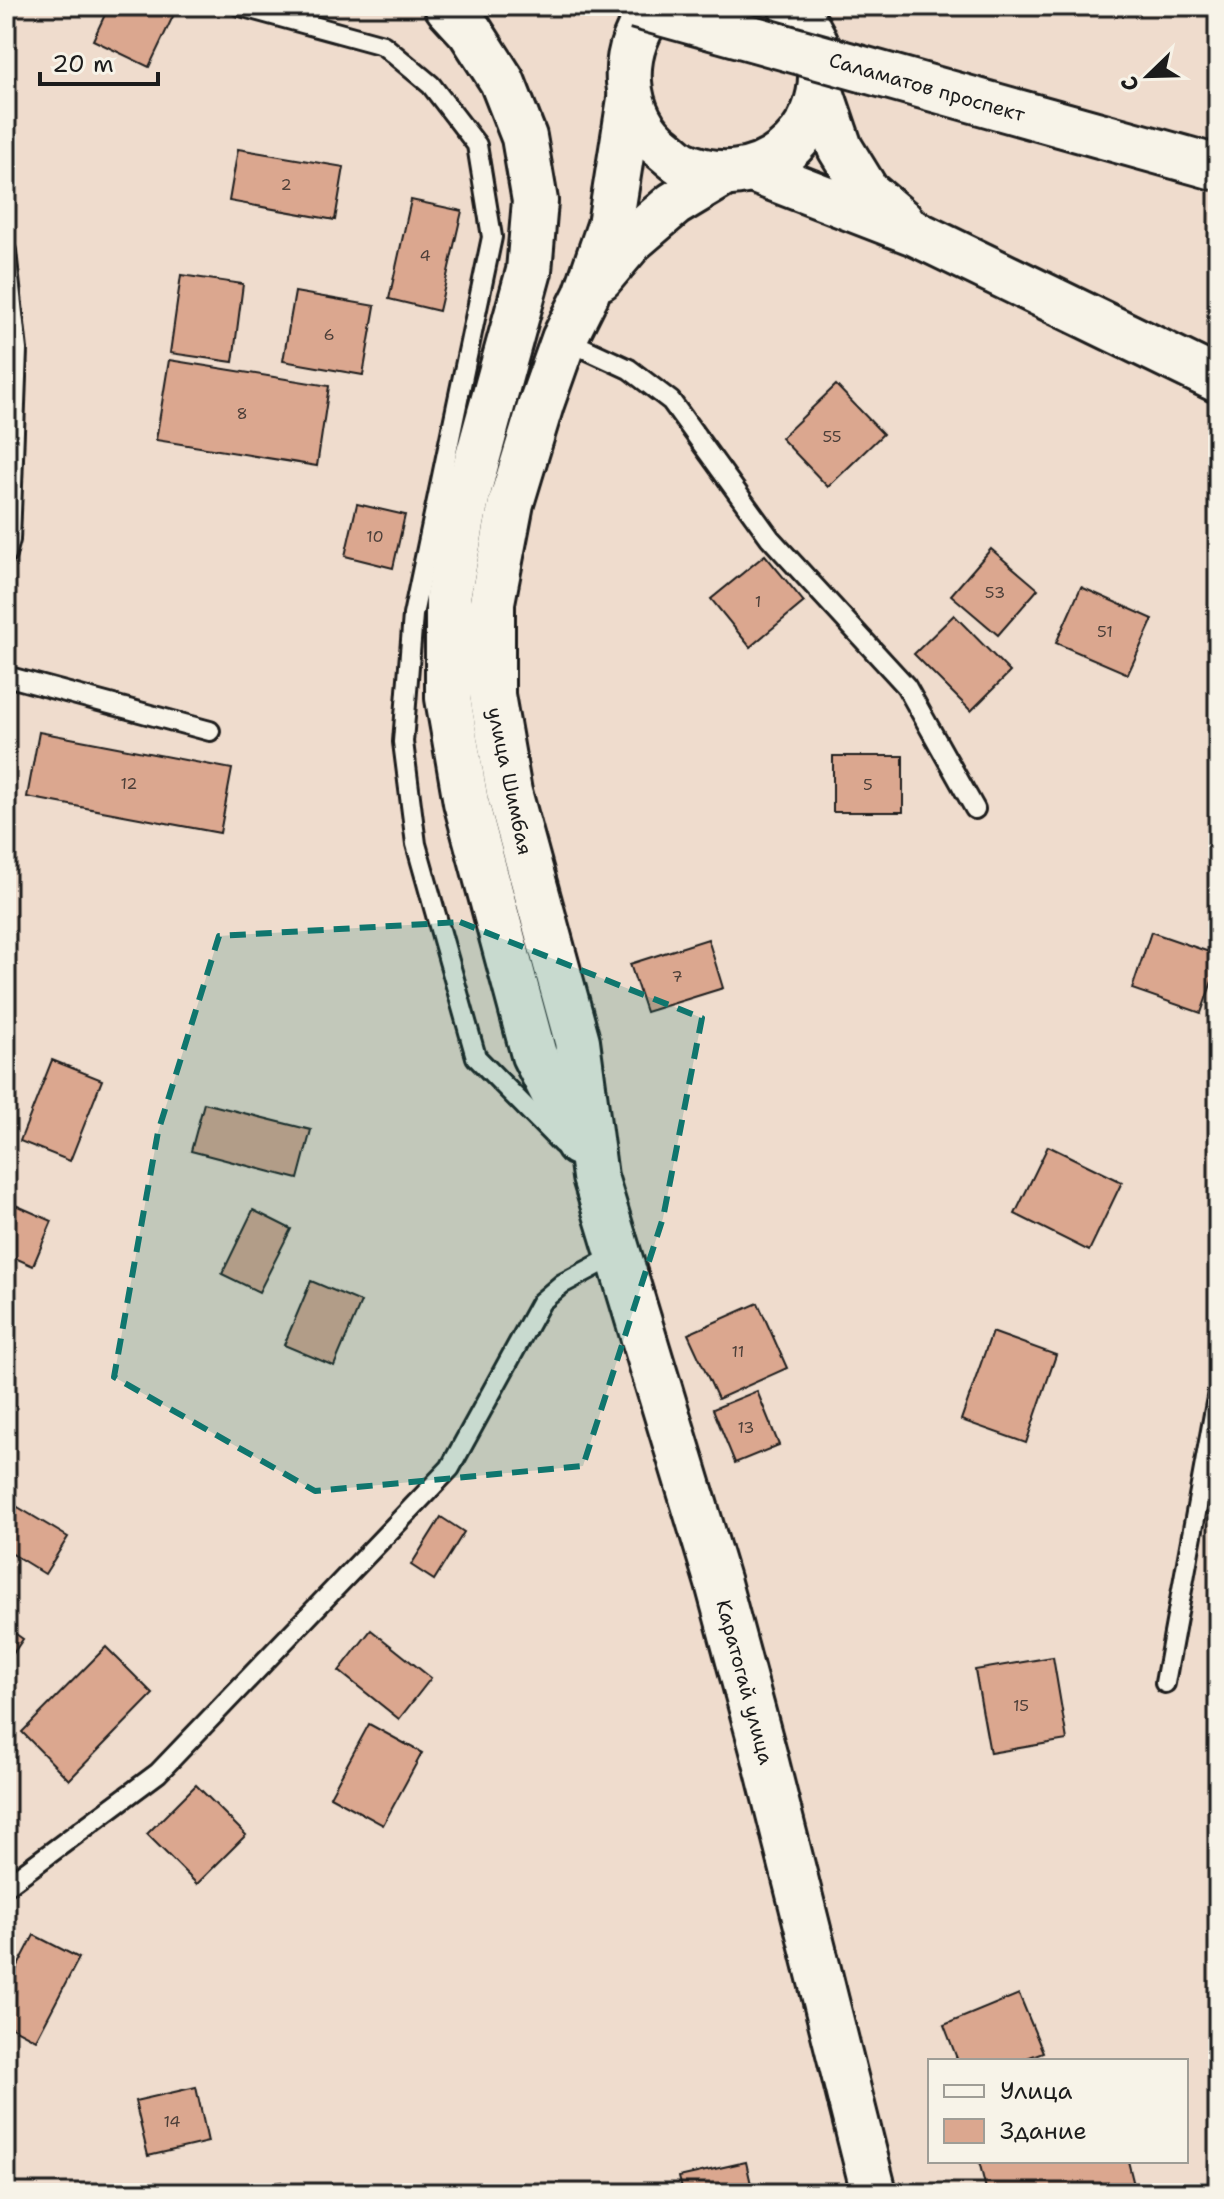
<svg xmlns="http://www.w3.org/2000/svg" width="1224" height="2199" viewBox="0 0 1224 2199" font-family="'Shantell Sans',sans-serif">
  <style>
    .building { fill: #dba78f; stroke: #1c1c1c; stroke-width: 2 }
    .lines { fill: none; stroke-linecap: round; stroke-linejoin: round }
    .lane-casing { stroke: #1c1c1c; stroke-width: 24 }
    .secondary-casing { stroke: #1c1c1c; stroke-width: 50 }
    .lane { stroke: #f7f3e8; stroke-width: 18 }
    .secondary { stroke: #f7f3e8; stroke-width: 44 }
    .secondary-bridge-casing { stroke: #1c1c1c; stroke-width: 50; stroke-linecap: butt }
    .secondary-bridge { stroke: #f7f3e8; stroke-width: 44 }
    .marked { fill: #0f766e; fill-opacity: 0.2; stroke: #0f766e; stroke-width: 6; stroke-dasharray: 16 10; stroke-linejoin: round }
    .labels { text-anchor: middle; stroke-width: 8; stroke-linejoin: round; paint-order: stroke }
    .number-label { font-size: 16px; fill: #4c3f39 }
    .street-label { font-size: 20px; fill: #1c1c1c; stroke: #f7f3e8 }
  </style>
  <rect width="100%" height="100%" fill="#efdccd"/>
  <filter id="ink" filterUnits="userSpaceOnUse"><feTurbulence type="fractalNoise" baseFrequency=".0125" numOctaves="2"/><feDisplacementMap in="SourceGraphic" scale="16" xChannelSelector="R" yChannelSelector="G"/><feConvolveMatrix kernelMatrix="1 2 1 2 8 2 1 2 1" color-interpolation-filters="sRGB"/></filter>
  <g filter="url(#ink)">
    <g class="building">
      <path d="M109 6H168L176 10 149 67 93 40Z"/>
      <path d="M238 149 344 167 335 220 229 201Z"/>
      <path d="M411 200 462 211 439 311 389 299Z"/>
      <path d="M181 275 243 284 233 362 170 353Z"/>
      <path d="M295 292 375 306 363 375 283 361Z"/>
      <path d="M169 360 329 386 317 466 156 440Z"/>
      <path d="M836 385 883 434 828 487 781 438Z"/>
      <path d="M357 504 405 515 393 568 345 556Z"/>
      <path d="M991 549 1038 589 998 635 951 595Z"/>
      <path d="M765 555 804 602 750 647 711 599Z"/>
      <path d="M1081 587 1153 619 1128 674 1056 643Z"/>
      <path d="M954 615 1010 672 971 711 914 654Z"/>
      <path d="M39 732 232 769 220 833 27 797Z"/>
      <rect x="833" y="756" width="70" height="56"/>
      <path d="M1151 932 1218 955V964L1201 1013 1132 989Z"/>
      <path d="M708 939 723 988 646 1012 630 964Z"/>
      <path d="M52 1060 102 1080 70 1161 20 1141Z"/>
      <path d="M204 1103 311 1130 298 1179 191 1151Z"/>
      <path d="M1048 1146 1122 1182 1089 1251 1015 1214Z"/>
      <path d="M6 1201 52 1221 33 1266 6 1254Z"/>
      <path d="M253 1210 291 1229 259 1292 222 1274Z"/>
      <path d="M311 1281 361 1302 334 1366 284 1345Z"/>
      <path d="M758 1303 787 1368 718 1399 688 1334Z"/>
      <path d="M992 1332 1056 1355 1026 1443 961 1420Z"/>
      <path d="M757 1391 779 1445 735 1463 713 1409Z"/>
      <path d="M6 1500 68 1537 45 1574 6 1550Z"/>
      <path d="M441 1517 464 1532 434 1580 411 1565Z"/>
      <path d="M6 1627 23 1639 6 1664Z"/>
      <path d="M371 1630 431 1678 399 1719 339 1671Z"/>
      <path d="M106 1647 153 1694 69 1780 22 1732Z"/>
      <path d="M1053 1657 1067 1740 990 1753 975 1670Z"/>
      <path d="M369 1724 422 1753 383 1825 330 1796Z"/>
      <path d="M196 1785 246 1835 197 1884 147 1834Z"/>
      <path d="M34 1935 79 1958 36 2040 6 2024V1989Z"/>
      <path d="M1019 1994 1043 2052 1019 2061H958L944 2025Z"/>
      <path d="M196 2087 208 2142 148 2156 135 2101Z"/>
      <path d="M979 2161H1128L1136 2193H987Z"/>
      <path d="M746 2162 753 2193H683L679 2177Z"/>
      <path d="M281 2182 283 2193H222Z"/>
      <path d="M156 2183 158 2193H115L114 2190Z"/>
    </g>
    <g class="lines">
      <defs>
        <g id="lane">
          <path d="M240 6 383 45 431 85 477 145 492 237 413 615 403 742 416 844 476 1057 562 1144"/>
          <path d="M6 251 17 350 10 540 6 555"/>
          <path d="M564 339 629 369 671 401 770 538 906 686 975 809"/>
          <path d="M6 676 210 731"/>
          <path d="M1165 1683 1218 1392"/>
          <path d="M6 1886 158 1773 450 1468 541 1302 562 1284 618 1254"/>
        </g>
        <g id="secondary">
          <path d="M447 6 470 31 502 81 524 137 535 201 529 271 468 493 448 597V698L466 802 534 1055 578 1143"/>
          <path d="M659 6C637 23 627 55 629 82 631 109 643 133 664 149 670 154 677 161 683 164 757 197 831 136 820 59 817 38 804 22 791 6"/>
          <path d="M821 92 840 148 867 192 901 221"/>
          <path d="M630 99 610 225 586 295 564 339 541 404 511 503 492 602V695L509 792 577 1041 595 1177 718 1583 764 1754 874 2193"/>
          <path d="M752 170 915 233 1218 380"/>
          <path d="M600 278 632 240 674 204 724 174"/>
        </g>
      </defs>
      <use href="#lane" class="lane-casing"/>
      <use href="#secondary" class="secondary-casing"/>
      <use href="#lane" class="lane"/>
      <use href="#secondary" class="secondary"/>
      <defs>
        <path id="secondary-bridge" d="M636 6 1218 168"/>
      </defs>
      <use href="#secondary-bridge" class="secondary-bridge-casing"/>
      <use href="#secondary-bridge" class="secondary-bridge"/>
    </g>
  </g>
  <path class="marked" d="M460 922 702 1018 663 1218 583 1466 315 1491 114 1377 158 1132 219 936Z"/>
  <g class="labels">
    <g class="number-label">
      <text x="286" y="190">2</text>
      <text x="425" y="261">4</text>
      <text x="329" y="340">6</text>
      <text x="242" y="419">8</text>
      <text x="832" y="442">55</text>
      <text x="375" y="542">10</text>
      <text x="995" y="598">53</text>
      <text x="758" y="607">1</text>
      <text x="1105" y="637">51</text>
      <text x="129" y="789">12</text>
      <text x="868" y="790">5</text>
      <text x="677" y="982">7</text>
      <text x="738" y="1357">11</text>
      <text x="746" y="1433">13</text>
      <text x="1021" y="1711">15</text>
      <text x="172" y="2127">14</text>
    </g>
    <g class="street-label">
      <text transform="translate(927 87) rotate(16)" y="7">Саламатов проспект</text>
      <text transform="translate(510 781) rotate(78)" y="7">улица Шимбая</text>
      <text transform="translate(745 1682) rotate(75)" y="7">Каратогай улица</text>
    </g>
  </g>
  <rect width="1224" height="2199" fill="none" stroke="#f7f3e8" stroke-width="32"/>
  <rect x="16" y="16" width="1192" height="2167" fill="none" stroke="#1c1c1c" stroke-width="3" filter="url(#ink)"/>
  <rect x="928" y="2059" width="260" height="104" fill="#f7f3e8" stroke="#9f9d96" stroke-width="2"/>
  <rect x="944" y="2085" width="40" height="12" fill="#f7f3e8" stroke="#9f9d96" stroke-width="2"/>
  <text x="1000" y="2099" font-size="24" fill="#1c1c1c">Улица</text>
  <rect x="944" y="2119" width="40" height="24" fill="#dba78f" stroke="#9f9d96" stroke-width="2"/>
  <text x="1000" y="2139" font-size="24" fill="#1c1c1c">Здание</text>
  <g transform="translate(1148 76) rotate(247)" stroke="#f7f3e8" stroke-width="6" paint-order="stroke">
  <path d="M0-6L14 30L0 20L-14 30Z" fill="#1c1c1c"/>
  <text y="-12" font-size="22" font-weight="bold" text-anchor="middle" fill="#1c1c1c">С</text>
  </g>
  <path d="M40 72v12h118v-12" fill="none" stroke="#1c1c1c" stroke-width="4"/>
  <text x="52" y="72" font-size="24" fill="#1c1c1c" stroke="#f7f3e8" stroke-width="6" paint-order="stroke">20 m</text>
</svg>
